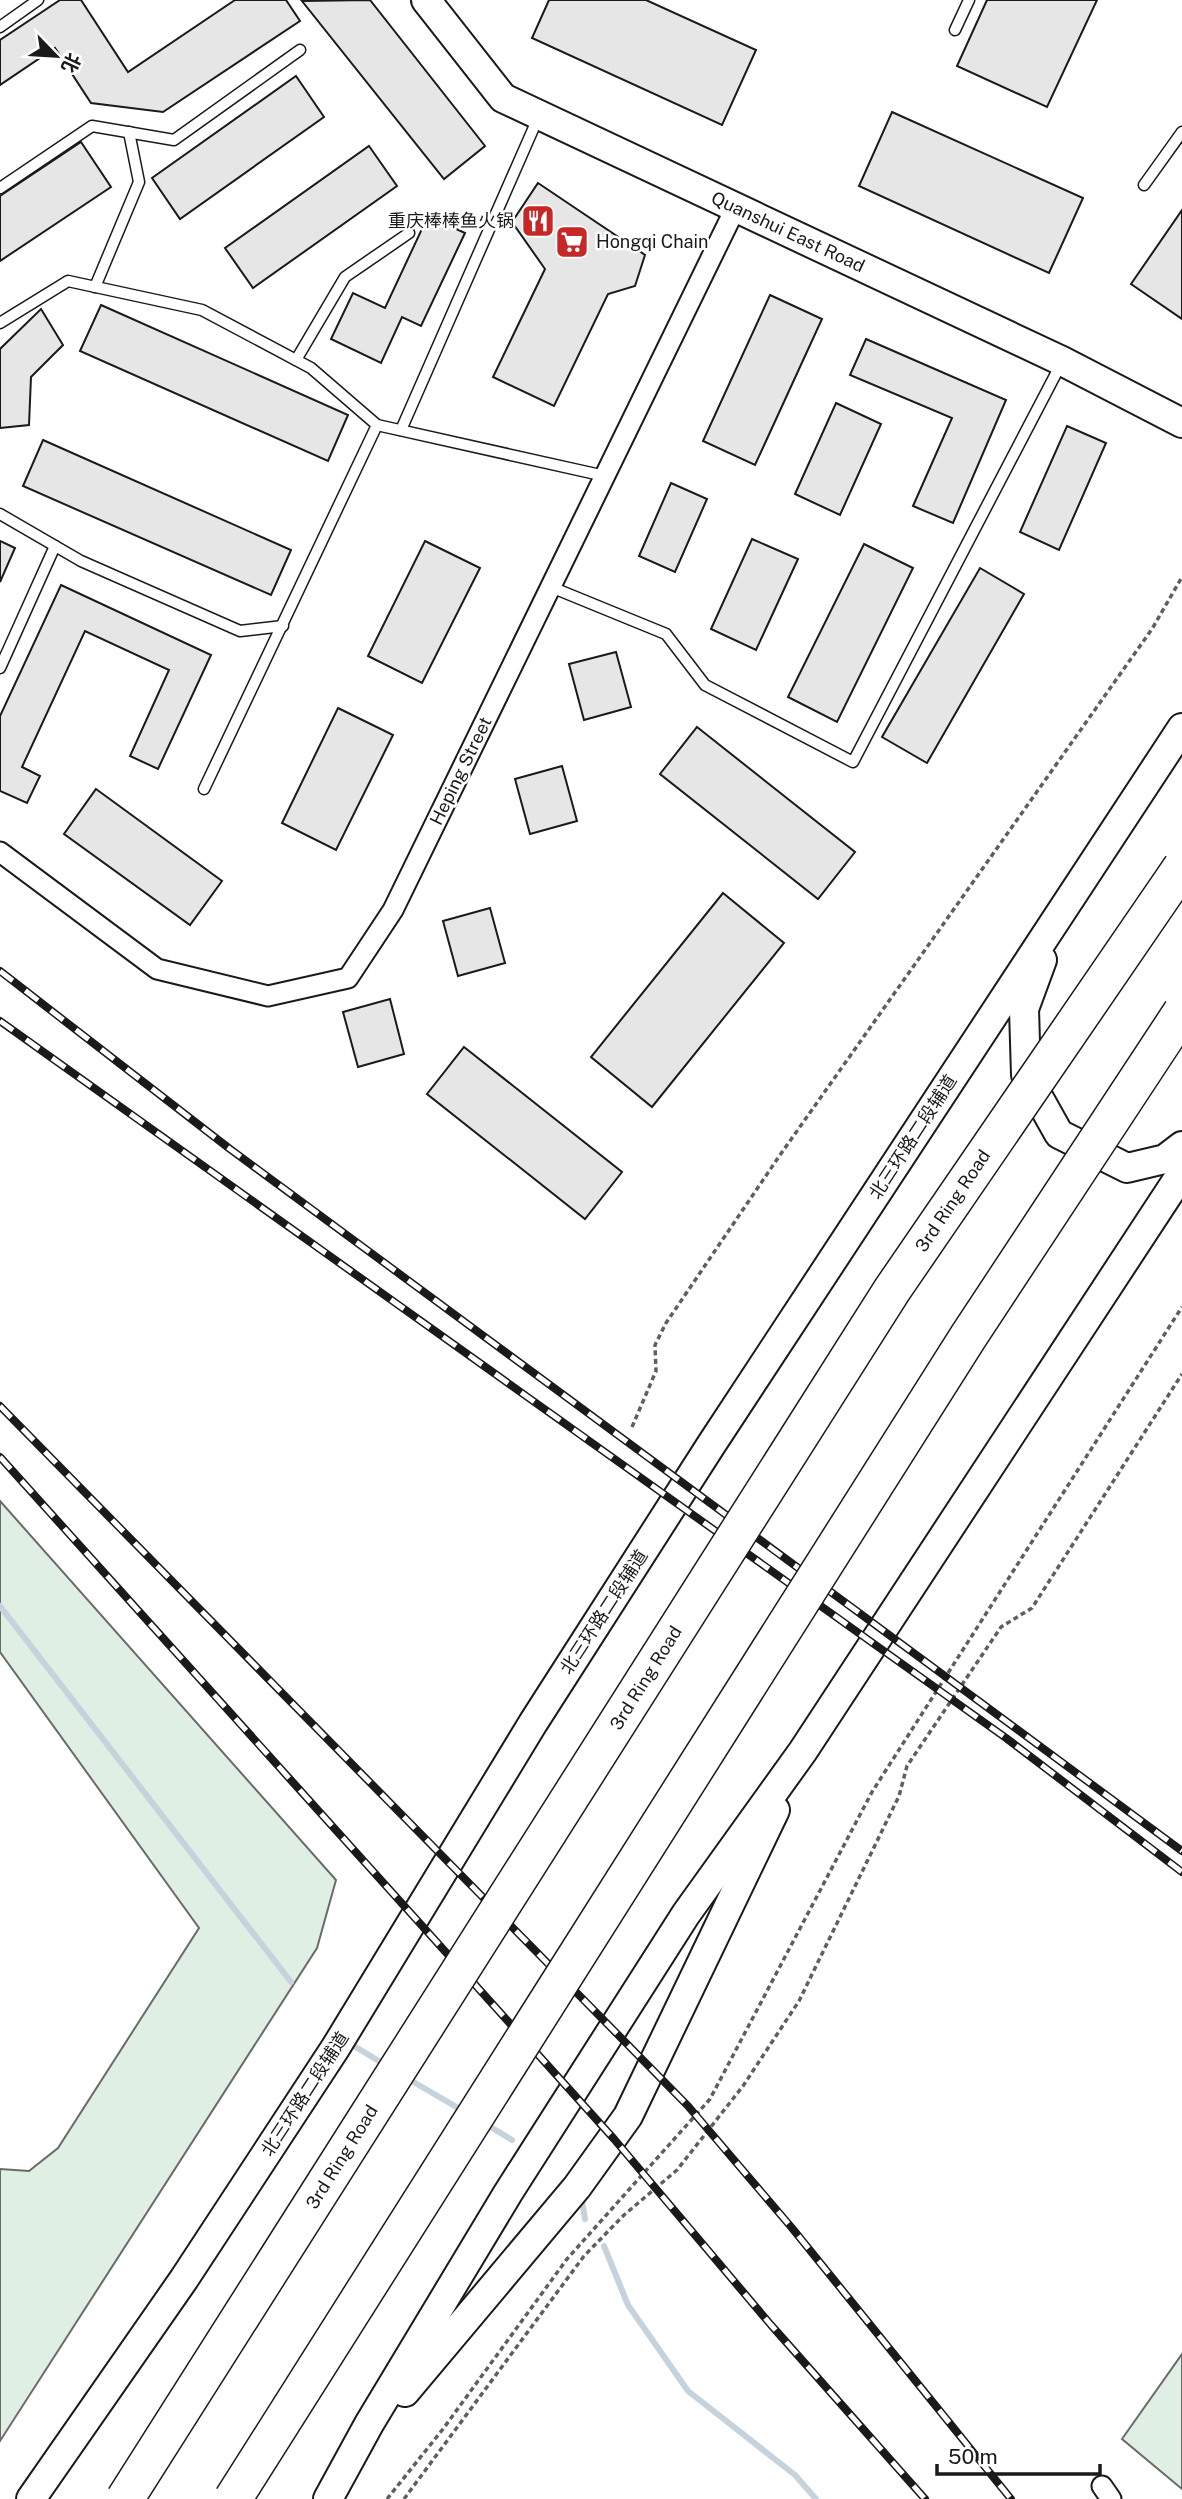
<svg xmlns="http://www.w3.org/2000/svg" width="1182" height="2499" viewBox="0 0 1182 2499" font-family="'Public Sans','Noto Sans SC',sans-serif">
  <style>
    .green { fill: #e0efe3; stroke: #6a6a6a; stroke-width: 2 }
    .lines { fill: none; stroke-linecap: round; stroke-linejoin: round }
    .stream { stroke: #c6d2dc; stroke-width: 6 }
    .building { fill: #e6e6e6; stroke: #1a1a1a; stroke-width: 2 }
    .lane-casing { stroke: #1a1a1a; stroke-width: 13 }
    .street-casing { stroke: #1a1a1a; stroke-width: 23 }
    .secondary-casing { stroke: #1a1a1a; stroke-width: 32 }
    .path { stroke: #5f5f5f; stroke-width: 3.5; stroke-dasharray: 5 3.5; stroke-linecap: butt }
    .lane { stroke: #fff; stroke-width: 10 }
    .street { stroke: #fff; stroke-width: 19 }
    .secondary { stroke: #fff; stroke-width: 28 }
    .rail-casing { stroke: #1a1a1a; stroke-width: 8 }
    .rail { stroke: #fff; stroke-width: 5; stroke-dasharray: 16; stroke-linecap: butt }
    .highway-bridge-casing { stroke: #1a1a1a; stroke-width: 40; stroke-linecap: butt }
    .highway-bridge { stroke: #fff; stroke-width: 37 }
    .labels { text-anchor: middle; stroke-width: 5; stroke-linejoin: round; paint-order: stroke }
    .poi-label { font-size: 18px; fill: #1a1a1a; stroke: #fff; text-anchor: end }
    .street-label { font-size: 18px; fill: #1a1a1a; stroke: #fff }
  </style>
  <rect width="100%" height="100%" fill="#fff"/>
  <g class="green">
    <path d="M0 1501 336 1880 317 1948 0 2441V2169L29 2171 58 2148 199 1928 0 1652Z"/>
    <path d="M1182 2354V2489L1122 2439Z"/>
  </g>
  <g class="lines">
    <g class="stream">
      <path d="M0 1606 291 1982"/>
      <path d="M354 2046 387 2066"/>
      <path d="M405 2077 465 2112"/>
      <path d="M484 2123 512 2140"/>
      <path d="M582 2201 585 2219"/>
      <path d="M604 2246 628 2305 688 2391 795 2475 816 2499"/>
    </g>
  </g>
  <g class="building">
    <path d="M60 0H81L128 72 235 0H286L300 21 163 112 91 103 55 48 0 85V40Z"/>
    <path d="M370 0 485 146 444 179 302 1Z"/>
    <path d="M549 0H646L756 50 722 125 532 38Z"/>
    <path d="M987 0H1097L1047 107 957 66Z"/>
    <path d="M296 76 324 117 180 219 152 178Z"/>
    <path d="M892 112 1083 198 1049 273 859 186Z"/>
    <path d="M81 142 111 187 0 261V196Z"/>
    <path d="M369 146 397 186 253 288 225 248Z"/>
    <path d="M538 183 645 255 635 286 608 294 554 406 493 377 545 269 512 222Z"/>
    <path d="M1182 210V319L1131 284Z"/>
    <path d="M428 216 465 233 421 326 402 317 381 363 331 339 353 293 385 308Z"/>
    <path d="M770 295 822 319 755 465 703 441Z"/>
    <path d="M101 305 348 415 328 461 80 351Z"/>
    <path d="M41 309 63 345 31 377 29 425 0 428V349Z"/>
    <path d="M866 339 1006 400 953 523 913 506 952 418 850 375Z"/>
    <path d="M836 403 881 424 840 515 795 494Z"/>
    <path d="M1067 426 1106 443 1059 550 1020 532Z"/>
    <path d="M43 440 291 550 271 595 23 486Z"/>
    <path d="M671 483 707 499 675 572 639 556Z"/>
    <path d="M752 539 798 559 756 650 711 629Z"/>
    <path d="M0 541 15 548 0 582Z"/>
    <path d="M425 541 480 568 422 683 368 656Z"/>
    <path d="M864 544 913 568 837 722 788 697Z"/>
    <path d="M980 568 1024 594 927 763 882 737Z"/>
    <path d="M61 585 211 655 158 769 130 756 169 670 85 631 22 767 40 776 27 803 0 791V716Z"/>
    <path d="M616 652 631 707 584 720 569 664Z"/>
    <path d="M338 708 393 735 336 850 282 823Z"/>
    <path d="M697 727 855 852 818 899 660 774Z"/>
    <path d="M562 766 577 821 530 834 515 779Z"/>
    <path d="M96 789 222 881 190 925 64 834Z"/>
    <path d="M723 893 784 943 652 1107 591 1057Z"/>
    <path d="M490 908 505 963 458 976 443 921Z"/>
    <path d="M390 999 404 1054 358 1067 343 1012Z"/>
    <path d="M464 1047 622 1172 585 1219 427 1094Z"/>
  </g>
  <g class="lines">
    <defs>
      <g id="lane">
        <path d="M0 27 38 0"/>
        <path d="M955 30 969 0"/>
        <path d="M1144 185 1182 132"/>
        <path d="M0 188 92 126 174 140 300 50"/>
        <path d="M95 287 139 182 129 132"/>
        <path d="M0 323 68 281 202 310 311 368 377 425 605 476"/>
        <path d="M296 360 345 277 409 233"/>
        <path d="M401 430 538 118"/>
        <path d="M0 514 81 561 240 631 283 626"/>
        <path d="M551 587 666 634 705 685 853 762 1061 364"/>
        <path d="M0 668 55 546"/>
        <path d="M204 789 377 425"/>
      </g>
      <g id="street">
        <path d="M0 852 157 969 268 996 348 978 393 910 736 207"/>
        <path d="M1102 2486 1111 2499"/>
      </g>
      <g id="secondary">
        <path d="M426 0 503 98 1062 361 1182 423"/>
        <path d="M1042 960 1024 1009 1026 1075 1059 1134 1127 1168 1165 1159 1182 1146"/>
        <path d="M405 2392 577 2187 628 2116 775 1810"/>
        <path d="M31 2499 184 2279 336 2047 533 1723 711 1445 1182 728"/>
        <path d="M328 2499 369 2424 508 2193 686 1914 803 1751 1182 1173"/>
      </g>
    </defs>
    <use href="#lane" class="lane-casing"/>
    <use href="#street" class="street-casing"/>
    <use href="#secondary" class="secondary-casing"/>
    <g class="path">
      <path d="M632 1427 656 1371 655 1345 666 1323 780 1155 1152 629 1182 577"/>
      <path d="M387 2499 443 2429 567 2259 710 2099 872 1792 1182 1307"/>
      <path d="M404 2499 584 2256 624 2215 677 2170 743 2086 799 2001 899 1796 907 1766 1001 1627 1032 1608 1182 1374"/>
    </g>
    <use href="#lane" class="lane"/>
    <use href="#street" class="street"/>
    <use href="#secondary" class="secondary"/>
    <defs>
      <g id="rail">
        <path d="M0 971 230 1149 1182 1851"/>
        <path d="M0 1021 1006 1738 1182 1872"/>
        <path d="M0 1406 688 2106 792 2228 1011 2499"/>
        <path d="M0 1457 614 2139 771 2325 925 2499"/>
      </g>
    </defs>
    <use href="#rail" class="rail-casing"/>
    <use href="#rail" class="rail"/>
    <defs>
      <g id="highway-bridge">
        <path d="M125 2499 892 1290 1182 867"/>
        <path d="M233 2499 968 1337 1182 1012"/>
      </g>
    </defs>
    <use href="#highway-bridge" class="highway-bridge-casing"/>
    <use href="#highway-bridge" class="highway-bridge"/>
  </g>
  <defs>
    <symbol id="restaurant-square" viewBox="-11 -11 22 22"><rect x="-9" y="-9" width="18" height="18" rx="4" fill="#c62828" stroke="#fff"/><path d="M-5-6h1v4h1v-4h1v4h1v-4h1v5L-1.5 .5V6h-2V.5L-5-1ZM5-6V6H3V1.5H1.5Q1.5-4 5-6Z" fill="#fff"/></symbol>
    <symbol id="supermarket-square" viewBox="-11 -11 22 22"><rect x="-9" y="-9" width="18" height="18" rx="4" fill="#c62828" stroke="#fff"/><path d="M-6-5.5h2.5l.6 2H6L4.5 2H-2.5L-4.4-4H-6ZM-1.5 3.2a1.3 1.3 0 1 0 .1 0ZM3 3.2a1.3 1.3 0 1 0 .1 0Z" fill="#fff"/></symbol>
  </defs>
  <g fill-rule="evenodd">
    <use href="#restaurant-square" x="519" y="202" width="38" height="38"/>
    <use href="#supermarket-square" x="553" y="223" width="38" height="38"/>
  </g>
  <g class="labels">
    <g class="poi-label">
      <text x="514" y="227">重庆棒棒鱼火锅</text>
      <text x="596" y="248" text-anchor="start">Hongqi Chain</text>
    </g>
    <g class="street-label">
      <text transform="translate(788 232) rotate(25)" y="6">Quanshui East Road</text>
      <text transform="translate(461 771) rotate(-64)" y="6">Heping Street</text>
      <text transform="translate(913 1137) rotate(-57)" y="6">北三环路二段辅道</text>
      <text transform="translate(953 1201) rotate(-56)" y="6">3rd Ring Road</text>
      <text transform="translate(604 1612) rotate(-57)" y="6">北三环路二段辅道</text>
      <text transform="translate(646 1678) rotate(-58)" y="6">3rd Ring Road</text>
      <text transform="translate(305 2094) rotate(-57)" y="6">北三环路二段辅道</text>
      <text transform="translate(342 2157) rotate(-58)" y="6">3rd Ring Road</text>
    </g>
  </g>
  <g transform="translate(56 56) rotate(115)" stroke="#ffffff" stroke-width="5" paint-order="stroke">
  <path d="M0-5L12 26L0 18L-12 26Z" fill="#1a1a1a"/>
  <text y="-10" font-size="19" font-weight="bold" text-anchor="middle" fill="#1a1a1a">北</text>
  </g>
  <path d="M937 2464v10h163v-10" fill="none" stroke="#1a1a1a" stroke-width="3.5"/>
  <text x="948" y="2464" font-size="21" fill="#1a1a1a" stroke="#ffffff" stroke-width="5" paint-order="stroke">50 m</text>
</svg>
